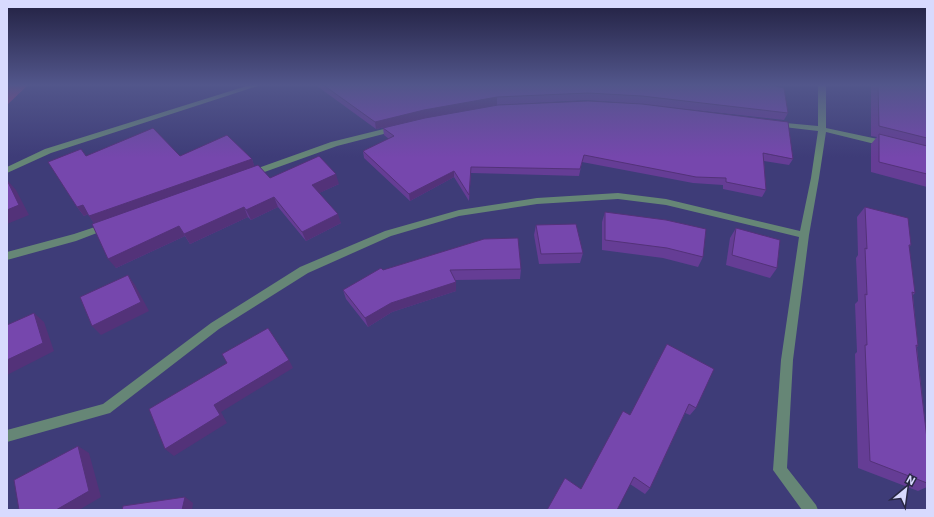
<svg xmlns="http://www.w3.org/2000/svg" width="934" height="517" viewBox="0 0 934 517" font-family="Roboto,sans-serif">
  <style>
    .green { fill: #98407b }
    .lines { fill: none; stroke-linecap: round; stroke-linejoin: round }
    .minor { fill: #668676; fill-rule: evenodd }
    .wall { fill: #653d95 }
    .shaded-wall { fill: #533279 }
    .building { fill: #7647ad; stroke: #533279 }
  </style>
  <rect width="100%" height="100%" fill="#3e3c78"/>
  <path class="green" d="M7 84H29L7 105Z"/>
  <g class="lines">
    <g class="minor">
      <path d="M253 84H264L51 153 7 173V167L45 149Z"/>
      <path d="M818 84H826V128L887 141 891 144 887 147 826 132 819 178 809 235 793 360 787 468 816 505 818 510H802L773 470 781 360 799 237 666 205 618 199 537 204 459 216 391 236 308 273 219 329 110 413 7 442V430L103 404 211 323 300 267 385 231 459 210 537 198 618 193 666 199 800 231 811 178 818 131 775 126 771 124 775 122 818 126Z"/>
      <path d="M396 126 400 128 399 130 337 146 253 176 250 177 246 174 247 172 331 142Z"/>
      <path d="M107 223 112 226 110 228 76 241 7 260V252L74 234Z"/>
    </g>
  </g>
  <g class="wall">
    <path d="M316 84H767L788 113 784 120 640 104 587 100 497 105 425 118 376 129 317 86Z"/>
    <path d="M871 84H927V187L871 172V144L877 137 871 136Z"/>
    <path d="M498 105 793 159 789 165 764 161 766 190 762 197 723 189V185L693 183 582 162 579 176 471 173 469 201 454 177 410 201 364 158 363 151 389 139 384 135 383 128Z"/>
    <path d="M86 156H180L252 159 254 166 270 178 339 184 319 193 341 223 306 241 278 207 251 220 248 217 190 244 185 236 116 268 94 223 88 214 84 216 77 207Z"/>
    <path d="M865 207 911 245 909 247 915 293 913 295 918 346 917 347 927 439V487L918 491 858 468 855 354 857 352 855 304 858 301 856 258 858 255 857 217Z"/>
    <path d="M605 212 703 257 698 267 663 258 602 250V222Z"/>
    <path d="M536 225 583 253 580 263 539 264 534 235Z"/>
    <path d="M736 228 777 268 770 278 726 265 730 238Z"/>
    <path d="M521 269 520 279 455 280 456 282V291L392 312 368 327 346 299 343 290 383 270Z"/>
    <path d="M667 344 696 408 690 415 685 413 650 488 645 494 630 484V415Z"/>
  </g>
  <g class="shaded-wall">
    <path d="M497 97V105L425 118 376 129 375 122 424 110Z"/>
    <path d="M252 159 255 168 95 225 89 216Z"/>
    <path d="M471 167V173L469 201V195Z"/>
    <path d="M454 171V177L410 201 409 194Z"/>
    <path d="M336 174 339 184 315 195 312 185Z"/>
    <path d="M7 180 16 190 29 215 7 224Z"/>
    <path d="M274 197 278 207 251 220 246 210Z"/>
    <path d="M83 205 90 213 84 216 77 207Z"/>
    <path d="M244 207 248 217 190 244 184 234Z"/>
    <path d="M338 214 341 223 306 241 302 232Z"/>
    <path d="M179 226 185 236 116 268 108 259Z"/>
    <path d="M128 275 135 285 149 311 101 335 92 326Z"/>
    <path d="M456 282V291L392 312 368 327 365 318 391 303Z"/>
    <path d="M34 313 44 322 54 351 7 375V360Z"/>
    <path d="M289 360 293 368 221 412 227 423 174 456 165 449 214 405Z"/>
    <path d="M78 446 89 453 101 497 79 510H56Z"/>
    <path d="M185 497 193 503 192 510H182Z"/>
  </g>
  <g class="building">
    <path d="M322 84H767L784 88 788 113 642 96 588 93 497 97 424 110 375 122Z"/>
    <path d="M878 84H927V138L879 126Z"/>
    <path d="M588 101 642 104 788 122 793 159 763 153 766 190 726 182V178L696 177 584 155 580 169 471 167 469 195 454 171 409 194 363 151 394 136 383 128 425 118 498 105Z"/>
    <path d="M153 128 180 156 227 135 252 159 89 216 83 205 77 207 48 162 81 149 86 156Z"/>
    <path d="M879 134 927 146V174L879 162Z"/>
    <path d="M319 156 336 174 312 185 338 214 302 232 274 197 246 210 244 207 184 234 179 226 108 259 92 224 258 165 270 178Z"/>
    <path d="M7 180 19 205 7 210Z"/>
    <path d="M865 207 908 218 911 245H909L915 293 912 292 918 346 916 345 927 439V483L870 461 865 345H867L865 294 867 295 865 248 867 249Z"/>
    <path d="M605 212 666 220 706 229 703 257 667 248 605 240Z"/>
    <path d="M576 224 583 253 541 254 536 225Z"/>
    <path d="M736 228 780 240 777 268 732 255Z"/>
    <path d="M518 238 521 269 450 270 456 282 391 303 365 318 343 290 381 268 383 270 484 239Z"/>
    <path d="M128 275 141 302 92 326 80 297Z"/>
    <path d="M34 313 43 343 7 360V325Z"/>
    <path d="M268 328 289 360 214 405 220 415 165 449 149 409 227 363 222 354Z"/>
    <path d="M667 344 714 369 696 408 689 404 650 488 634 477 617 510H547L565 478 581 489 623 411 630 415Z"/>
    <path d="M78 446 89 491 56 510H19L14 480Z"/>
    <path d="M185 497 182 510H122L123 506Z"/>
  </g>
  <linearGradient id="sky" x2="0" y2="1"><stop stop-color="#222142"/><stop offset="0.54" stop-color="#52568b"/><stop offset="1" stop-color="#52568b" stop-opacity="0"/></linearGradient>
  <rect width="934" height="157" fill="url(#sky)"/>
  <rect width="934" height="517" fill="none" stroke="#d8dafe" stroke-width="16"/>
  <g transform="translate(906 489) rotate(29)" stroke="#282843" stroke-width="3" paint-order="stroke">
  <path d="M0-3L7 15L0 10L-7 15Z" fill="#d8dafe"/>
  <text y="-6" font-size="11" font-weight="bold" text-anchor="middle" fill="#d8dafe">N</text>
  </g>
</svg>
